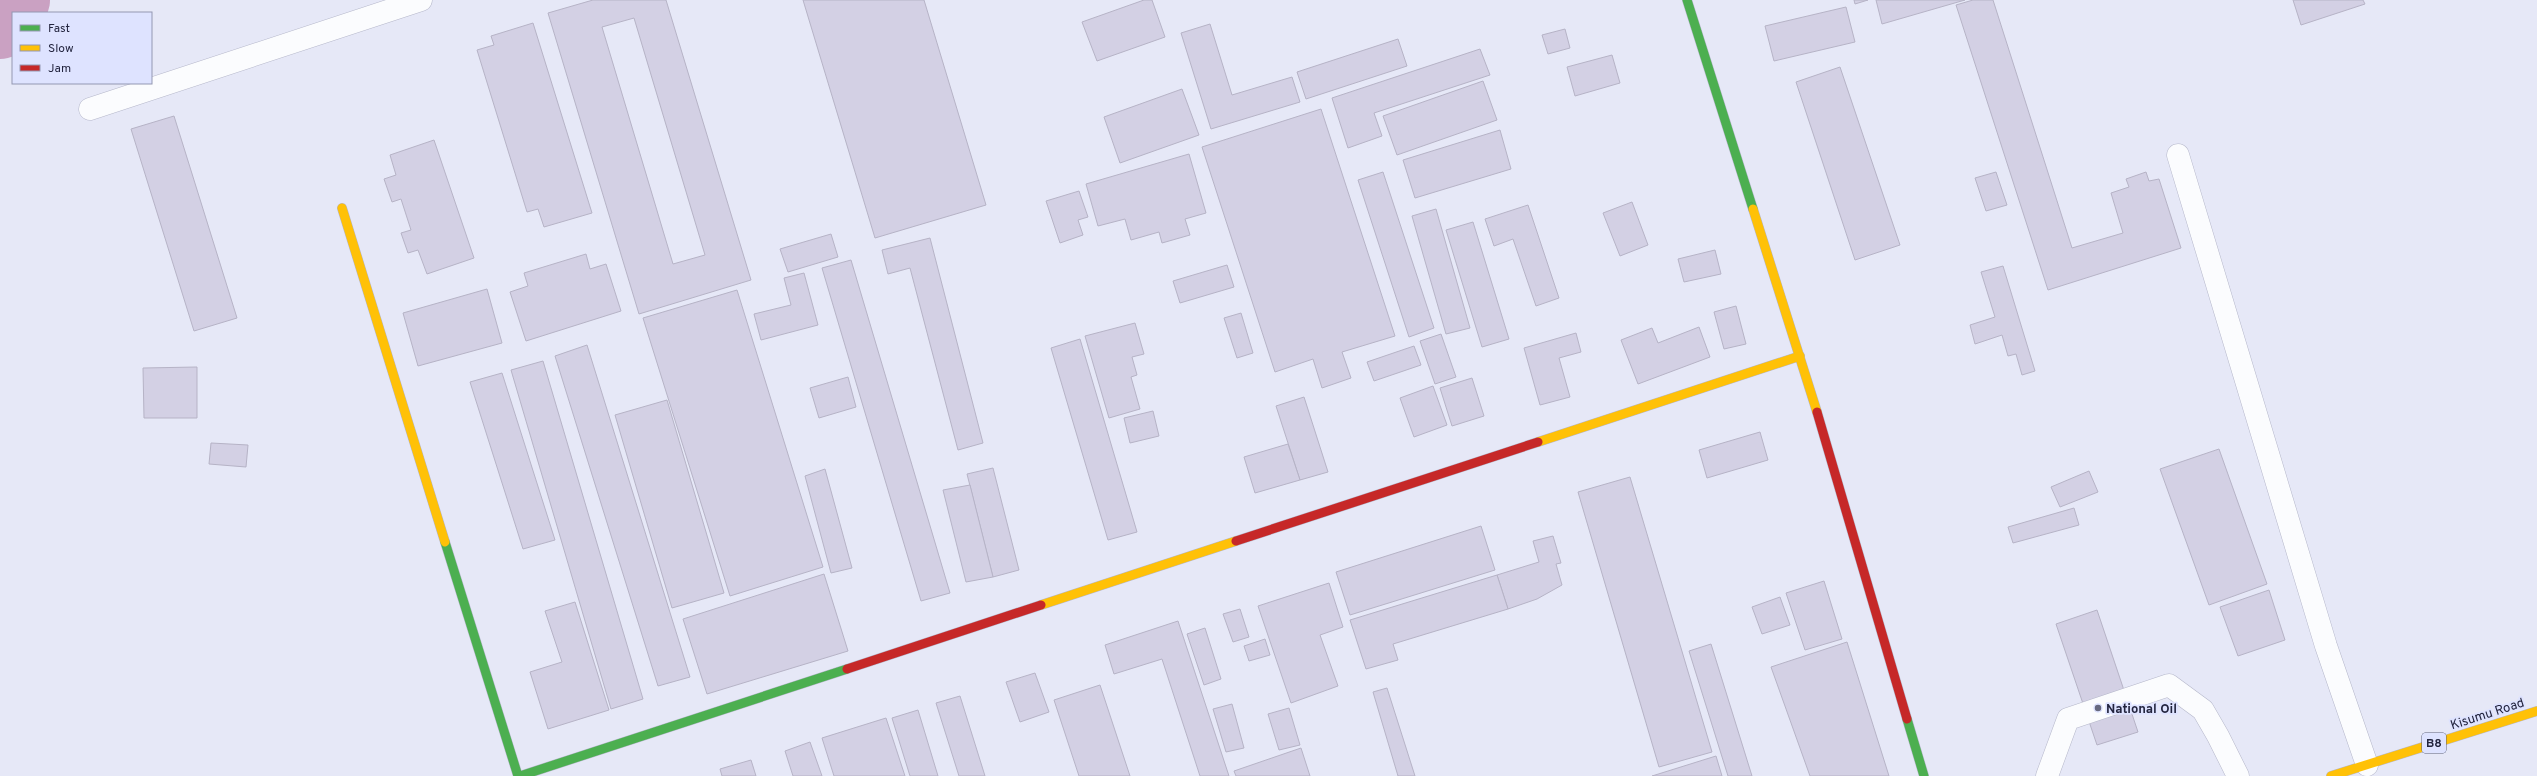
<svg xmlns="http://www.w3.org/2000/svg" width="2537" height="776" viewBox="0 0 2537 776" font-family="Overpass,sans-serif">
  <style>
    .lines { fill: none; stroke-linecap: round; stroke-linejoin: round }
    .river { stroke: #caa1c2; stroke-width: 70 }
    .building { fill: #d3d0e4; stroke: #b6b3c6; fill-rule: evenodd }
    .lane-casing { stroke: #b5b7ca; stroke-width: 23 }
    .street-casing { stroke: #b5b7ca; stroke-width: 23 }
    .fast-casing { stroke: #b5b7ca; stroke-width: 10 }
    .slow-casing { stroke: #b5b7ca; stroke-width: 10 }
    .jam-casing { stroke: #b5b7ca; stroke-width: 10 }
    .lane { stroke: #fbfcfe; stroke-width: 22 }
    .street { stroke: #fbfcfe; stroke-width: 22 }
    .fast { stroke: #4caf50; stroke-width: 9 }
    .slow { stroke: #ffc107; stroke-width: 9 }
    .jam { stroke: #c62828; stroke-width: 9 }
    .poi-dot { fill: #67697f; stroke: #dee3ff; stroke-width: 1.5 }
    .labels { text-anchor: middle; stroke-width: 3.5; stroke-linejoin: round; paint-order: stroke }
    .shield { fill: #dee3ff; stroke: #5b5e79; stroke-width: 1 }
    .shield-label { font-size: 12px; font-weight: bold; fill: #23253f }
    .poi-label { font-size: 13px; font-weight: bold; fill: #23253f; stroke: #dee3ff; text-anchor: start }
    .street-label { font-size: 13px; fill: #23253f; stroke: #dee3ff }
  </style>
  <rect width="100%" height="100%" fill="#e6e8f7"/>
  <g class="lines">
    <path class="river" d="M0 24 15 0"/>
  </g>
  <g class="building">
    <path d="M593 0H666L751 280 639 314 548 13ZM634 18 705 255 673 264 602 27Z"/>
    <path d="M803 0H924L986 205 875 238Z"/>
    <path d="M1144 0H1152L1165 37 1097 61 1082 22Z"/>
    <path d="M1854 0H1868L1855 4Z"/>
    <path d="M1876 0H1965L1882 24Z"/>
    <path d="M1973 0H1993L2072 248 2123 233 2111 193 2129 187 2126 179 2146 172 2149 181 2159 179 2181 248 2048 290 1956 5Z"/>
    <path d="M2293 0H2363L2365 4 2301 25Z"/>
    <path d="M1846 7 1855 42 1774 61 1765 26Z"/>
    <path d="M533 23 592 213 544 227 538 209 527 212 477 50 494 45 491 36Z"/>
    <path d="M1210 24 1232 95 1292 77 1300 102 1211 129 1181 33Z"/>
    <path d="M1565 29 1570 48 1548 54 1542 35Z"/>
    <path d="M1398 39 1407 66 1306 99 1297 72Z"/>
    <path d="M1480 49 1490 75 1374 113 1382 136 1348 148 1332 98Z"/>
    <path d="M1612 55 1620 83 1575 96 1567 67Z"/>
    <path d="M1840 67 1900 245 1855 260 1796 82Z"/>
    <path d="M1483 81 1497 120 1397 155 1383 116Z"/>
    <path d="M1182 89 1199 135 1120 163 1104 117Z"/>
    <path d="M1321 109 1395 336 1342 352 1351 378 1322 388 1313 359 1275 372 1202 147Z"/>
    <path d="M174 116 237 318 194 331 131 129Z"/>
    <path d="M1500 130 1511 169 1415 198 1403 160Z"/>
    <path d="M434 140 474 258 427 274 418 250 408 253 401 233 411 230 401 199 392 202 384 179 396 175 390 155Z"/>
    <path d="M1189 154 1206 213 1185 219 1190 235 1162 243 1159 232 1131 240 1125 219 1098 226 1086 184Z"/>
    <path d="M1383 172 1434 328 1409 337 1358 180Z"/>
    <path d="M1996 172 2007 205 1986 211 1975 178Z"/>
    <path d="M1079 191 1088 217 1078 220 1083 235 1060 243 1046 201Z"/>
    <path d="M1632 202 1648 245 1620 256 1603 213Z"/>
    <path d="M1528 205 1559 298 1536 306 1513 239 1494 246 1485 219Z"/>
    <path d="M1436 209 1470 328 1446 334 1412 216Z"/>
    <path d="M1473 222 1509 339 1482 347 1446 230Z"/>
    <path d="M831 234 838 257 788 272 780 249Z"/>
    <path d="M930 238 983 443 958 450 910 268 888 274 882 250Z"/>
    <path d="M1715 250 1721 274 1684 282 1678 259Z"/>
    <path d="M586 254 590 269 606 264 621 311 526 341 510 292 528 286 524 273Z"/>
    <path d="M851 260 950 593 921 601 822 268Z"/>
    <path d="M1227 265 1234 287 1180 303 1173 281Z"/>
    <path d="M2003 266 2035 371 2022 375 2016 354 2008 356 2002 335 1975 344 1970 325 1995 317 1981 272Z"/>
    <path d="M804 273 818 325 761 340 754 314 791 305 784 278Z"/>
    <path d="M487 289 502 343 418 366 403 313Z"/>
    <path d="M737 290 823 567 730 596 643 318Z"/>
    <path d="M1736 306 1746 344 1724 349 1714 312Z"/>
    <path d="M1241 313 1253 353 1237 358 1224 318Z"/>
    <path d="M1135 323 1144 354 1132 357 1137 375 1131 377 1140 409 1109 418 1085 336Z"/>
    <path d="M1699 327 1710 357 1638 384 1621 340 1652 328 1658 343Z"/>
    <path d="M1576 333 1581 352 1559 358 1570 397 1540 405 1524 348Z"/>
    <path d="M1441 334 1456 377 1435 384 1420 341Z"/>
    <path d="M1080 339 1137 532 1108 540 1051 348Z"/>
    <path d="M587 345 690 677 658 686 555 356Z"/>
    <path d="M1414 346 1421 365 1374 381 1367 362Z"/>
    <path d="M543 361 643 699 611 709 511 370Z"/>
    <path d="M197 367V418H144L143 368Z"/>
    <path d="M502 373 555 540 523 549 470 382Z"/>
    <path d="M848 377 856 407 819 418 810 388Z"/>
    <path d="M1472 378 1484 416 1452 426 1440 388Z"/>
    <path d="M1433 386 1447 425 1414 437 1400 398Z"/>
    <path d="M1304 397 1328 472 1300 480 1276 406Z"/>
    <path d="M667 400 724 593 672 608 615 415Z"/>
    <path d="M1153 411 1159 436 1130 443 1124 418Z"/>
    <path d="M1760 432 1768 460 1707 478 1699 450Z"/>
    <path d="M211 443 248 445 246 467 209 464Z"/>
    <path d="M1288 444 1300 480 1255 493 1244 457Z"/>
    <path d="M2219 449 2267 584 2209 605 2160 469Z"/>
    <path d="M993 468 1019 570 993 577 967 474Z"/>
    <path d="M825 469 852 568 831 573 805 476Z"/>
    <path d="M2089 471 2098 492 2060 507 2051 487Z"/>
    <path d="M1630 477 1712 752 1659 767 1578 492Z"/>
    <path d="M970 485 993 577 966 582 943 490Z"/>
    <path d="M2074 508 2079 525 2013 543 2008 527Z"/>
    <path d="M1481 526 1495 570 1350 615 1336 572Z"/>
    <path d="M1553 536 1561 563 1556 564 1562 585 1537 599 1508 609 1497 575 1539 562 1533 541Z"/>
    <path d="M824 574 848 651 707 694 683 619Z"/>
    <path d="M1497 575 1508 609 1393 644 1398 660 1366 669 1350 620Z"/>
    <path d="M1824 581 1842 639 1805 650 1786 593Z"/>
    <path d="M1329 583 1343 627 1320 635 1338 686 1291 703 1258 606Z"/>
    <path d="M2269 590 2285 640 2238 656 2220 607Z"/>
    <path d="M1780 597 1790 625 1762 634 1752 607Z"/>
    <path d="M575 602 609 710 548 729 530 672 562 662 545 611Z"/>
    <path d="M1240 609 1249 637 1233 642 1223 614Z"/>
    <path d="M2097 610 2138 732 2097 745 2056 624Z"/>
    <path d="M1178 621 1229 776H1200L1162 659 1114 674 1105 645Z"/>
    <path d="M1205 628 1221 679 1204 685 1187 634Z"/>
    <path d="M1265 639 1270 655 1249 661 1244 646Z"/>
    <path d="M1847 642 1889 776H1810L1771 667Z"/>
    <path d="M1711 644 1752 776H1728L1689 651Z"/>
    <path d="M1035 673 1049 712 1020 722 1006 682Z"/>
    <path d="M1100 685 1130 776H1079L1054 700Z"/>
    <path d="M1387 688 1415 776H1398L1373 692Z"/>
    <path d="M960 696 985 776H959L936 703Z"/>
    <path d="M1232 704 1244 748 1226 752 1213 709Z"/>
    <path d="M1289 708 1300 745 1279 750 1268 714Z"/>
    <path d="M918 710 938 776H910L892 718Z"/>
    <path d="M886 718 905 776H834L822 738Z"/>
    <path d="M810 742 822 776H793L785 751Z"/>
    <path d="M1301 748 1310 776H1236L1234 771Z"/>
    <path d="M1716 756 1722 776H1652Z"/>
    <path d="M751 760 756 776H722L720 769Z"/>
  </g>
  <g class="lines">
    <defs>
      <g id="lane">
        <path d="M2178 155 2326 646 2367 765"/>
        <path d="M2047 776 2068 719 2169 685 2203 710 2218 736 2238 776"/>
      </g>
      <path id="street" d="M90 109 421 0"/>
      <g id="fast">
        <path d="M1687 0 1753 209"/>
        <path d="M445 542 518 776"/>
        <path d="M1907 719 1924 776"/>
        <path d="M520 776 847 669"/>
      </g>
      <g id="slow">
        <path d="M342 208 445 542"/>
        <path d="M1753 209 1817 412"/>
        <path d="M1538 442 1800 356"/>
        <path d="M1041 605 1236 541"/>
        <path d="M2331 776 2537 711"/>
      </g>
      <g id="jam">
        <path d="M1817 412 1907 719"/>
        <path d="M1236 541 1538 442"/>
        <path d="M847 669 1041 605"/>
      </g>
    </defs>
    <use href="#lane" class="lane-casing"/>
    <use href="#street" class="street-casing"/>
    <use href="#fast" class="fast-casing"/>
    <use href="#slow" class="slow-casing"/>
    <use href="#jam" class="jam-casing"/>
    <use href="#lane" class="lane"/>
    <use href="#street" class="street"/>
    <use href="#fast" class="fast"/>
    <use href="#slow" class="slow"/>
    <use href="#jam" class="jam"/>
  </g>
  <circle class="poi-dot" cx="2098" cy="708" r="4"/>
  <g class="labels">
    <rect class="shield" x="2422" y="733" width="24" height="20" rx="3"/>
    <g class="shield-label">
      <text x="2434" y="747">B8</text>
    </g>
    <g class="poi-label">
      <text x="2106" y="713">National Oil</text>
    </g>
    <g class="street-label">
      <text transform="translate(2487 713) rotate(-18)" y="5">Kisumu Road</text>
    </g>
  </g>
  <rect x="12" y="12" width="140" height="72" fill="#dee3ff" stroke="#9397b2"/>
  <rect x="20" y="25" width="20" height="6" fill="#4caf50" stroke="#9397b2"/>
  <text x="48" y="32" font-size="12" fill="#23253f">Fast</text>
  <rect x="20" y="45" width="20" height="6" fill="#ffc107" stroke="#9397b2"/>
  <text x="48" y="52" font-size="12" fill="#23253f">Slow</text>
  <rect x="20" y="65" width="20" height="6" fill="#c62828" stroke="#9397b2"/>
  <text x="48" y="72" font-size="12" fill="#23253f">Jam</text>
</svg>
